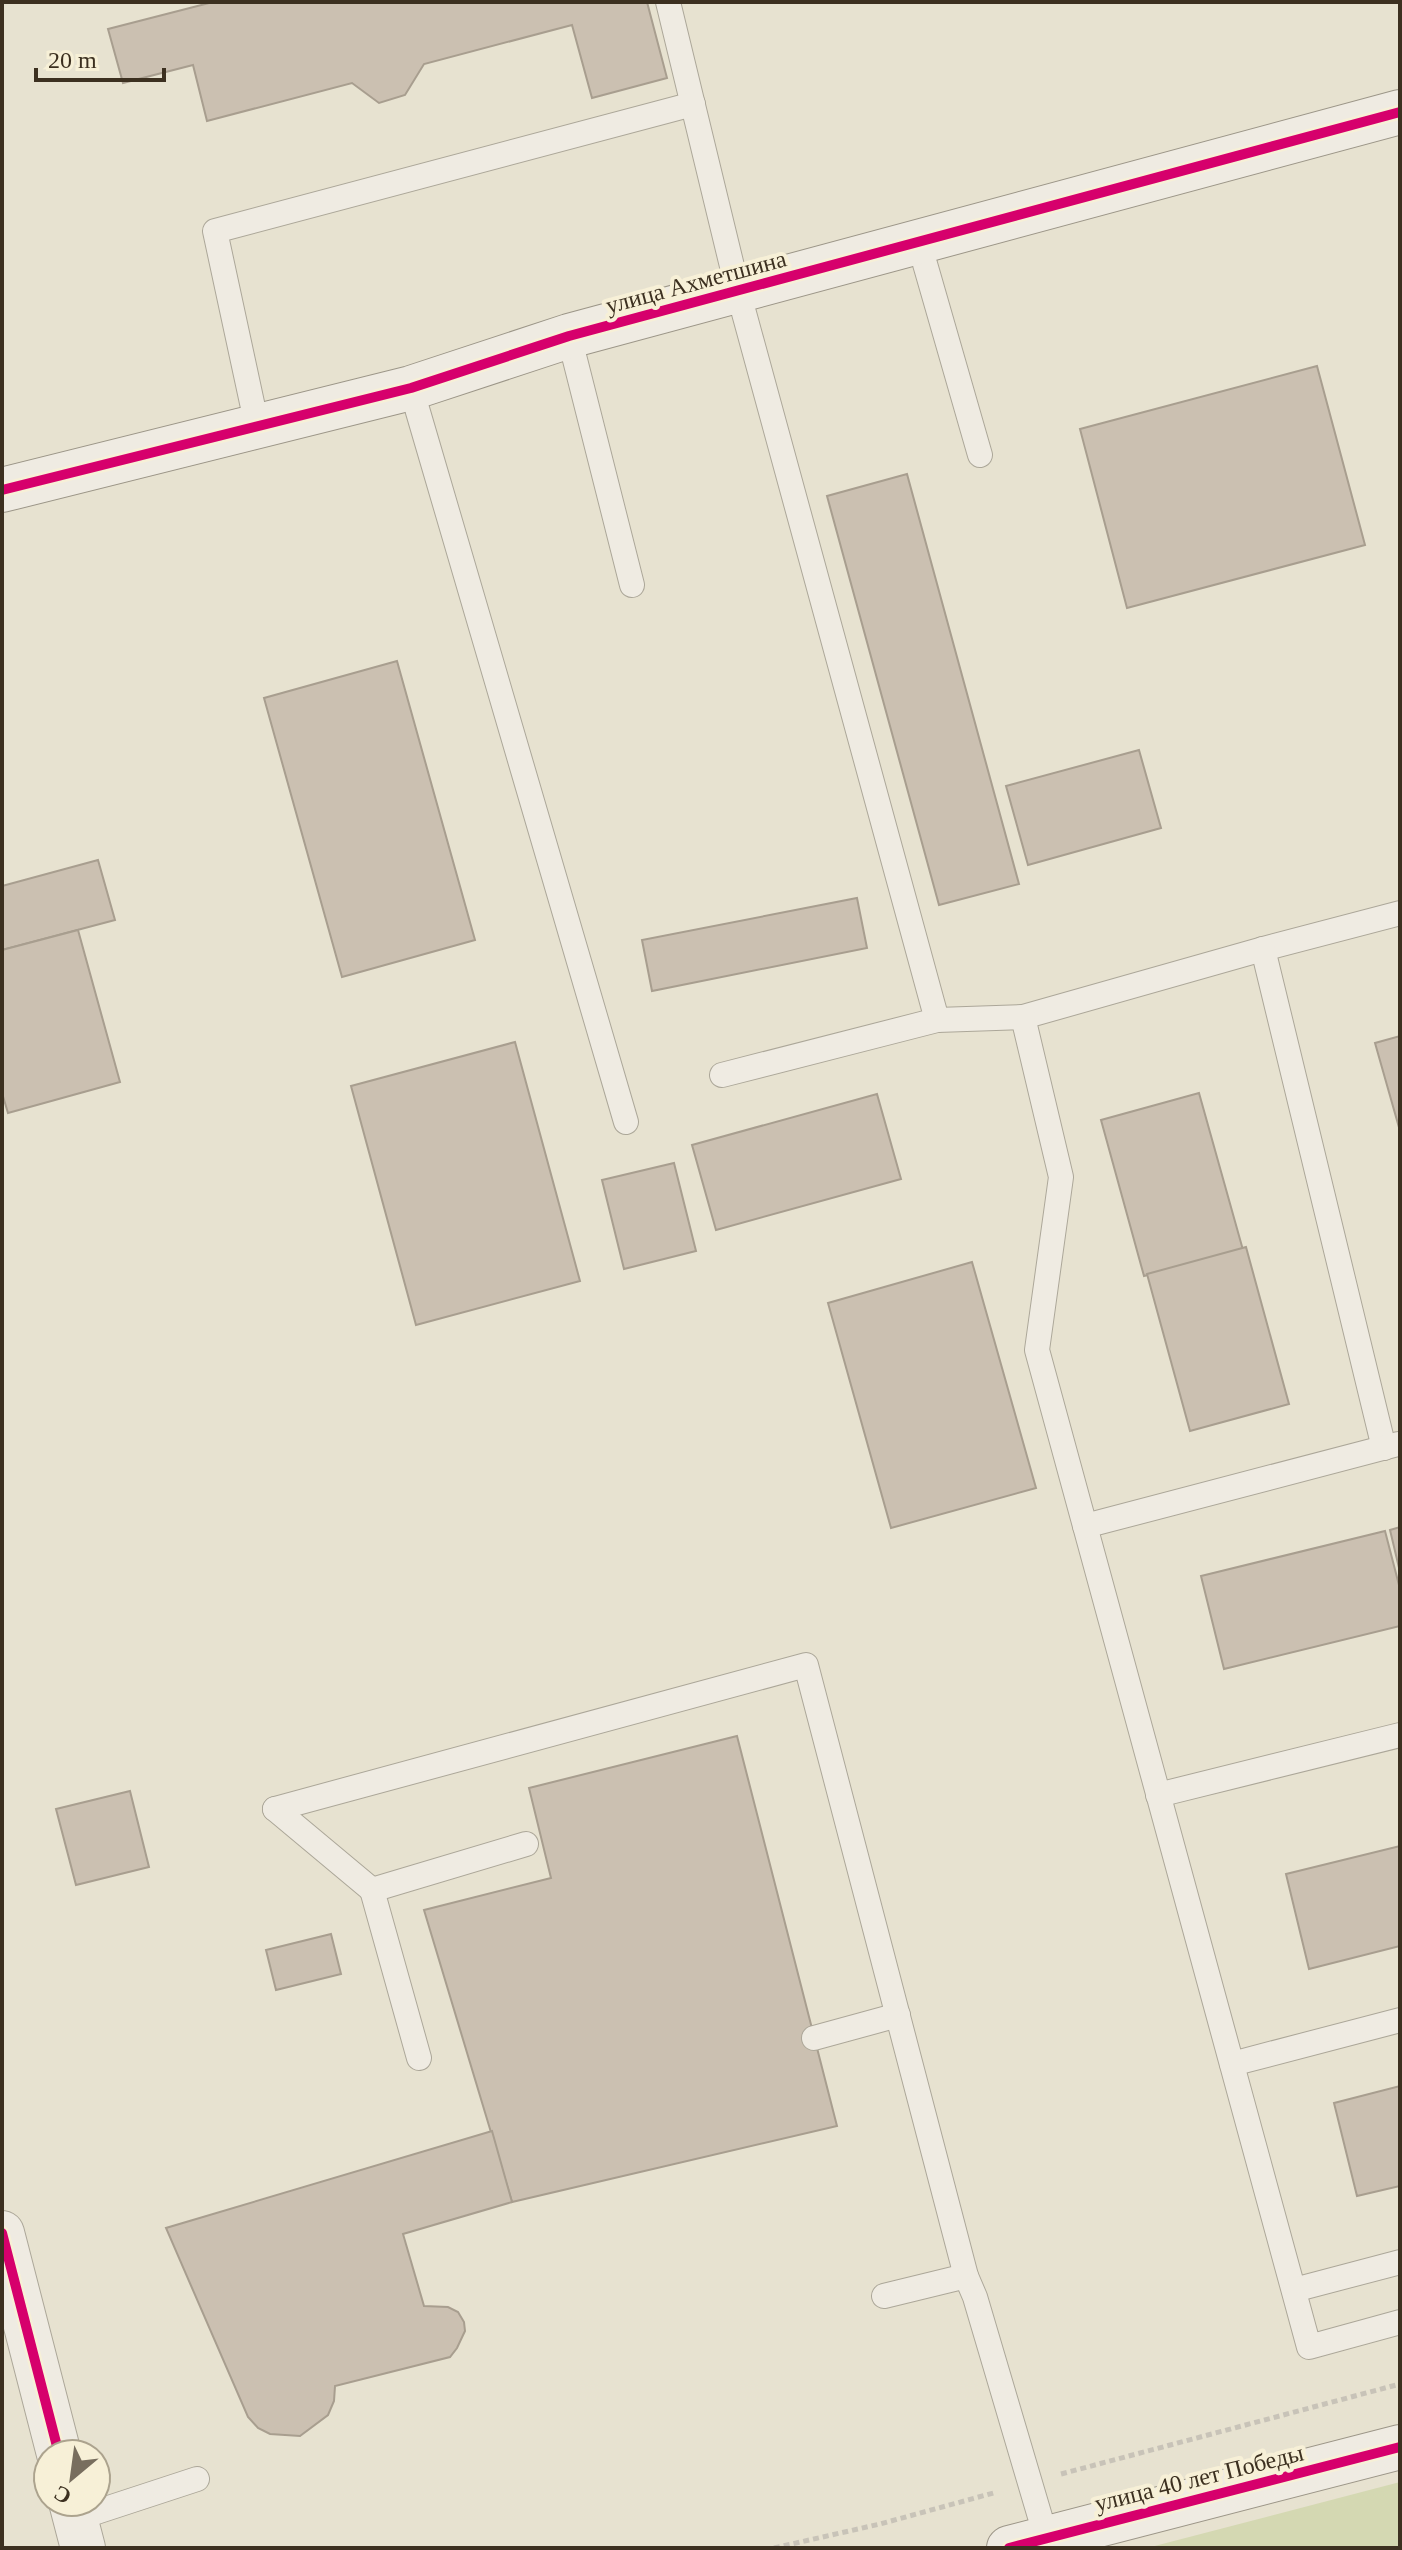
<svg xmlns="http://www.w3.org/2000/svg" width="1402" height="2550" viewBox="0 0 1402 2550" font-family="'Times New Roman',serif">
  <style>
    .green { fill: #d4d8b2 }
    .building { fill: #cbc0b1; stroke: #a89e8f; stroke-width: 2 }
    .lines { fill: none; stroke-linecap: round; stroke-linejoin: round }
    .lane-casing { stroke: #aca799; stroke-width: 26 }
    .street-casing { stroke: #aca799; stroke-width: 46 }
    .secondary-casing { stroke: #9c9688; stroke-width: 46 }
    .path { stroke: #c8c3b8; stroke-width: 5; stroke-dasharray: 6 4; stroke-linecap: butt }
    .lane { stroke: #efebe2; stroke-width: 24 }
    .street { stroke: #efebe2; stroke-width: 44 }
    .secondary { stroke: #efebe2; stroke-width: 44 }
    .cycleway-casing { stroke: #f7f0d7; stroke-width: 15 }
    .cycleway { stroke: #d6006c; stroke-width: 10 }
    .labels { text-anchor: middle; stroke-width: 8; stroke-linejoin: round; paint-order: stroke }
    .street-label { font-size: 24px; fill: #3c3020; stroke: #f7f0d7 }
  </style>
  <rect width="100%" height="100%" fill="#e7e2d0"/>
  <path class="green" d="M1400 2482V2548H1147Z"/>
  <g class="building">
    <path d="M213 2H647L667 78 592 98 572 25 424 64 405 95 379 103 352 83 207 121 193 65 123 83 108 29Z"/>
    <path d="M1317 366 1365 545 1127 608 1080 429Z"/>
    <path d="M907 474 1019 884 939 905 827 496Z"/>
    <path d="M397 661 475 940 342 977 264 698Z"/>
    <path d="M1139 750 1161 828 1028 865 1006 786Z"/>
    <path d="M98 860 115 920 2 950V886Z"/>
    <path d="M857 898 867 948 652 991 642 940Z"/>
    <path d="M78 930 120 1082 8 1113 2 1093V950Z"/>
    <path d="M1400 1036V1131L1375 1043Z"/>
    <path d="M515 1042 580 1281 416 1325 351 1086Z"/>
    <path d="M1199 1093 1243 1250 1144 1276 1101 1120Z"/>
    <path d="M877 1094 901 1179 716 1230 692 1145Z"/>
    <path d="M674 1163 696 1251 624 1269 602 1180Z"/>
    <path d="M1246 1247 1289 1404 1190 1431 1147 1274Z"/>
    <path d="M972 1262 1036 1488 891 1528 828 1303Z"/>
    <path d="M1400 1527V1572L1390 1530Z"/>
    <path d="M1385 1531 1400 1589V1626L1224 1669 1201 1576Z"/>
    <path d="M737 1736 837 2126 512 2202 424 1910 551 1878 529 1788Z"/>
    <path d="M130 1791 149 1867 76 1885 56 1809Z"/>
    <path d="M1400 1846V1946L1309 1969 1286 1874Z"/>
    <path d="M331 1934 341 1974 276 1990 266 1950Z"/>
    <path d="M1400 2086V2186L1357 2196 1334 2103Z"/>
    <path d="M492 2131 512 2202 403 2234 424 2306 448 2307 458 2312 464 2322 465 2331 457 2348 450 2357 335 2386 334 2401 328 2415 300 2436 270 2434 258 2428 248 2417 166 2228Z"/>
  </g>
  <g class="lines">
    <defs>
      <g id="lane">
        <path d="M668 2 738 291 937 1020 722 1075"/>
        <path d="M919 243 980 455"/>
        <path d="M569 336 632 585"/>
        <path d="M411 388 626 1122"/>
        <path d="M257 426 215 231 693 104"/>
        <path d="M1400 913 1263 949 1023 1017 1061 1177 1037 1350 1309 2347 1400 2322"/>
        <path d="M1263 949 1384 1448"/>
        <path d="M937 1020 1023 1017"/>
        <path d="M1085 1526 1398 1444"/>
        <path d="M1158 1795 1400 1735"/>
        <path d="M275 1809 806 1665 966 2276"/>
        <path d="M275 1809 372 1890"/>
        <path d="M814 2038 898 2015"/>
        <path d="M419 2058 372 1890 526 1844"/>
        <path d="M1232 2064 1400 2020"/>
        <path d="M1294 2290 1400 2262"/>
        <path d="M884 2296 966 2276 975 2297 1046 2537"/>
        <path d="M75 2519 197 2479"/>
      </g>
      <g id="street">
        <path d="M2 2233 59 2454"/>
        <path d="M71 2502 83 2548"/>
      </g>
      <g id="secondary">
        <path d="M2 490 411 388 569 336 1400 112"/>
        <path d="M1009 2548 1400 2447"/>
      </g>
    </defs>
    <use href="#lane" class="lane-casing"/>
    <use href="#street" class="street-casing"/>
    <use href="#secondary" class="secondary-casing"/>
    <g class="path">
      <path d="M1061 2474 1400 2384"/>
      <path d="M774 2548 880 2524 997 2492"/>
    </g>
    <use href="#lane" class="lane"/>
    <use href="#street" class="street"/>
    <use href="#secondary" class="secondary"/>
    <defs>
      <g id="cycleway">
        <path d="M2 490 411 388 569 336 1400 112"/>
        <path d="M2 2233 59 2454"/>
        <path d="M1009 2548 1400 2447"/>
      </g>
    </defs>
    <use href="#cycleway" class="cycleway-casing"/>
    <use href="#cycleway" class="cycleway"/>
  </g>
  <g class="labels">
    <g class="street-label">
      <text transform="translate(696 282) rotate(-15)" y="8">улица Ахметшина</text>
      <text transform="translate(1199 2478) rotate(-14)" y="8">улица 40 лет Победы</text>
    </g>
  </g>
  <rect width="1402" height="2550" fill="none" stroke="#3c3020" stroke-width="8"/>
  <g transform="translate(72 2478) rotate(209)"><circle r="38" fill="#f7f0d7" stroke="#aca38e" stroke-width="2"/>
  <path d="M0-6L14 30L0 20L-14 30Z" fill="#786e5e"/>
  <text y="-12" font-size="22" font-weight="bold" text-anchor="middle" fill="#3c3020">С</text>
  </g>
  <path d="M36 68v12h128v-12" fill="none" stroke="#3c3020" stroke-width="4"/>
  <text x="48" y="68" font-size="24" fill="#3c3020" stroke="#f7f0d7" stroke-width="6" paint-order="stroke">20 m</text>
</svg>
